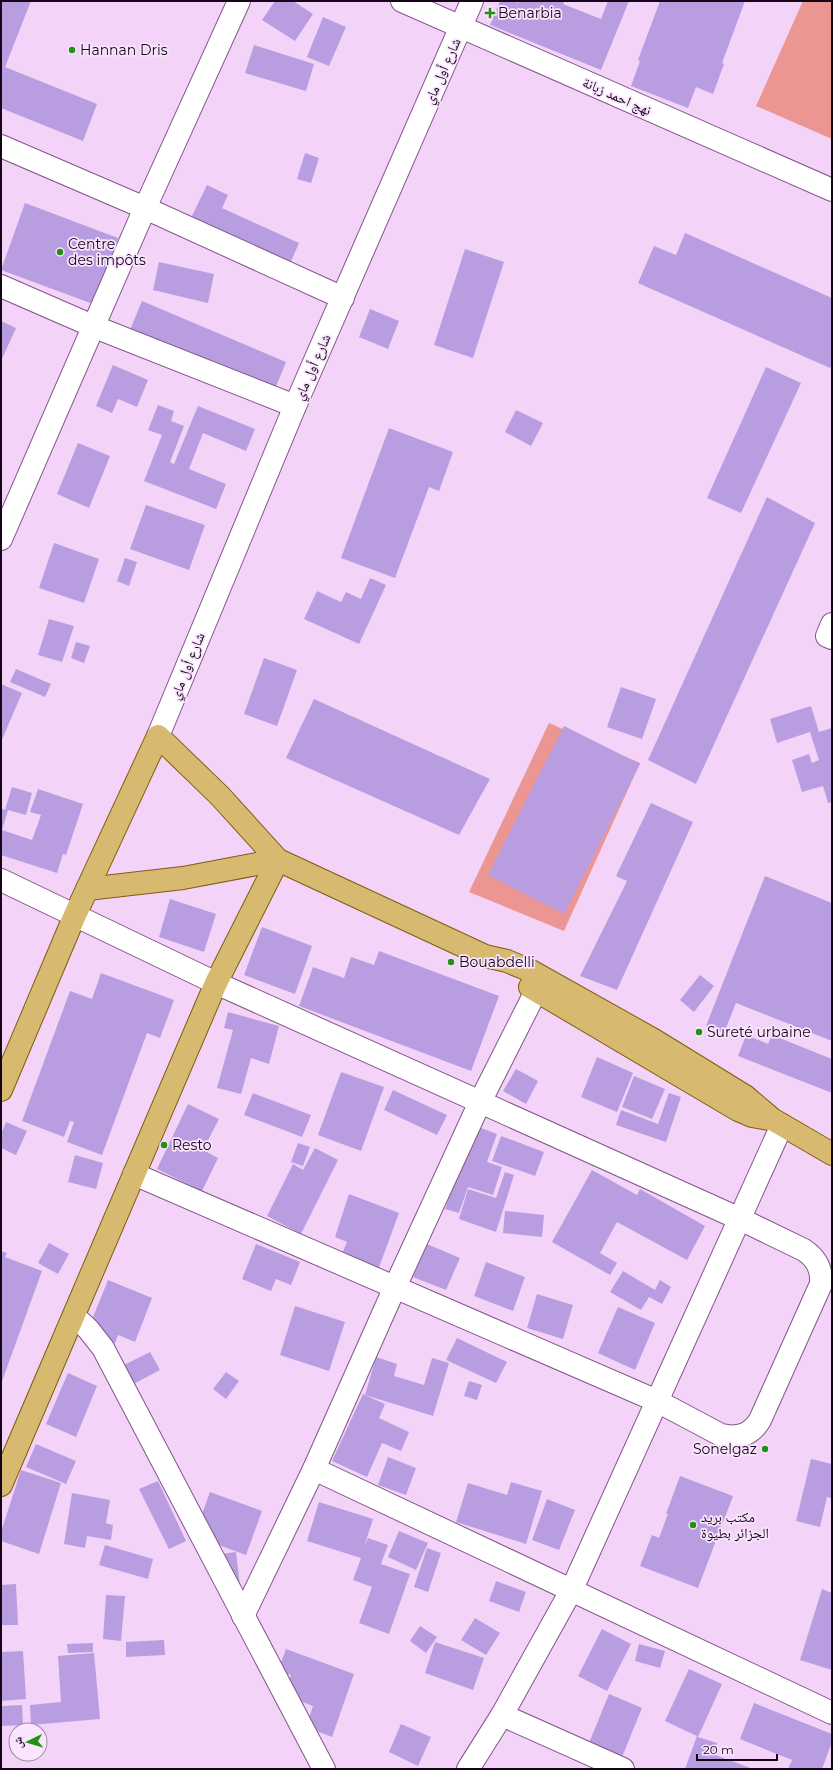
<svg xmlns="http://www.w3.org/2000/svg" width="833" height="1770" viewBox="0 0 833 1770" font-family="Montserrat,'Noto Naskh Arabic',sans-serif">
  <style>
    .green { fill: #ec9693 }
    .building { fill: #b89ee1 }
    .lines { fill: none; stroke-linecap: round; stroke-linejoin: round }
    .minor-casing { stroke: #83558a; stroke-width: 24 }
    .major-casing { stroke: #825b12; stroke-width: 24 }
    .minor { stroke: #fff; stroke-width: 22 }
    .major { stroke: #d7b96f; stroke-width: 22 }
    .poi-dot { fill: #228f16; stroke: #fae5fe; stroke-width: 1.5 }
    .labels { text-anchor: middle; stroke-width: 3.5; stroke-linejoin: round; paint-order: stroke }
    .poi-label { font-size: 14px; fill: #160519; stroke: #fae5fe; text-anchor: start }
    .street-label { font-size: 14px; fill: #160519; stroke: #fae5fe }
  </style>
  <rect width="100%" height="100%" fill="#f3d4f8"/>
  <g class="green">
    <path d="M803 1H832V139L756 106Z"/>
    <path d="M549 723 640 763 564 931 469 892Z"/>
  </g>
  <g class="building">
    <path d="M1 1H31L5 67 97 104 83 141 1 108Z"/>
    <path d="M275 1H293L313 14 295 41 262 20Z"/>
    <path d="M500 1H513L518 3 519 1H565L563 4 601 19 608 1H629L601 70 490 25Z"/>
    <path d="M660 1H745L722 63 724 64 713 94 696 87 688 108 631 86 640 61 638 60Z"/>
    <path d="M323 17 346 27 329 66 307 57Z"/>
    <path d="M254 45 314 64 306 91 245 73Z"/>
    <path d="M305 153 319 158 311 183 297 179Z"/>
    <path d="M207 185 228 195 222 208 299 243 290 264 191 218Z"/>
    <path d="M25 203 118 238 93 304 1 270Z"/>
    <path d="M685 233 832 298V364L830 368 638 283 654 246 676 255Z"/>
    <path d="M465 249 504 262 473 358 434 345Z"/>
    <path d="M159 262 214 274 208 303 153 290Z"/>
    <path d="M142 301 286 362 273 394 129 332Z"/>
    <path d="M370 309 399 321 388 349 359 337Z"/>
    <path d="M1 321 16 328 1 361Z"/>
    <path d="M113 365 148 380 137 407 118 399 112 413 96 406Z"/>
    <path d="M766 367 801 383 741 513 707 498Z"/>
    <path d="M158 405 174 411 171 421 184 426 170 462 174 464 198 406 255 429 246 451 203 433 189 469 226 484 216 509 144 481 162 435 148 430Z"/>
    <path d="M516 410 543 423 531 446 505 432Z"/>
    <path d="M389 428 453 452 439 491 429 487 395 578 341 558Z"/>
    <path d="M78 443 110 456 89 508 57 494Z"/>
    <path d="M767 497 815 523 696 784 648 760Z"/>
    <path d="M146 505 205 525 189 570 130 549Z"/>
    <path d="M54 543 99 559 84 603 39 588Z"/>
    <path d="M125 558 137 562 129 586 117 581Z"/>
    <path d="M370 578 386 585 359 644 304 619 317 591 341 602 346 592 361 599Z"/>
    <path d="M49 619 74 626 62 662 38 655Z"/>
    <path d="M76 642 90 646 84 663 71 658Z"/>
    <path d="M264 658 297 670 277 726 244 714Z"/>
    <path d="M16 669 51 684 45 697 10 682Z"/>
    <path d="M1 684 22 693 1 742Z"/>
    <path d="M621 687 656 699 642 739 607 727Z"/>
    <path d="M314 699 490 779 459 835 286 758Z"/>
    <path d="M811 706 819 732 832 728V802L828 803 823 786 802 792 792 760 809 754 812 763 819 760 810 732 777 743 770 719Z"/>
    <path d="M564 726 640 764 564 914 488 875Z"/>
    <path d="M12 787 32 793 26 815 8 810 2 830 32 840 41 815 30 812 38 789 83 804 66 855 63 854 57 873 1 855V808L5 810Z"/>
    <path d="M651 803 693 822 617 990 580 976 627 881 616 876Z"/>
    <path d="M765 876 832 903V1041L736 1003 724 1033 706 1026Z"/>
    <path d="M170 899 216 914 204 952 159 937Z"/>
    <path d="M262 927 312 946 295 994 244 975Z"/>
    <path d="M379 951 499 996 471 1071 299 1006 313 967 344 978 351 957 374 965Z"/>
    <path d="M101 973 174 1000 160 1038 147 1033 102 1155 67 1142 74 1122 70 1121 64 1137 22 1121 70 991 92 999Z"/>
    <path d="M700 975 714 986 694 1012 680 1000Z"/>
    <path d="M228 1012 279 1026 269 1064 251 1058 241 1094 217 1088 233 1030 224 1028Z"/>
    <path d="M746 1035 768 1044 772 1035 832 1059V1093L738 1056Z"/>
    <path d="M597 1057 633 1073 617 1112 581 1097Z"/>
    <path d="M516 1069 538 1081 526 1104 503 1091Z"/>
    <path d="M341 1072 384 1087 361 1151 318 1135Z"/>
    <path d="M634 1076 665 1089 652 1119 622 1107Z"/>
    <path d="M393 1090 447 1115 437 1135 384 1110Z"/>
    <path d="M253 1093 311 1115 302 1137 244 1115Z"/>
    <path d="M669 1093 681 1097 666 1142 616 1125 621 1110 658 1124Z"/>
    <path d="M188 1104 219 1119 203 1150 218 1158 202 1191 157 1169Z"/>
    <path d="M6 1122 27 1131 16 1155 1 1148V1134Z"/>
    <path d="M473 1125 497 1134 487 1162 502 1167 493 1195 468 1187 459 1213 445 1209Z"/>
    <path d="M501 1136 544 1152 535 1176 492 1161Z"/>
    <path d="M298 1143 310 1147 303 1166 291 1162Z"/>
    <path d="M315 1148 338 1160 301 1234 267 1216 293 1164 303 1170Z"/>
    <path d="M75 1155 103 1163 96 1189 68 1182Z"/>
    <path d="M592 1170 637 1195 640 1189 705 1226 687 1260 617 1222 600 1253 617 1263 610 1275 552 1242Z"/>
    <path d="M505 1172 514 1175 496 1232 459 1219 468 1189 496 1198Z"/>
    <path d="M349 1194 399 1213 378 1270 341 1256 347 1242 335 1237Z"/>
    <path d="M505 1211 544 1215 542 1237 503 1233Z"/>
    <path d="M49 1243 69 1254 58 1274 38 1263Z"/>
    <path d="M256 1244 300 1262 291 1285 276 1279 271 1291 242 1279Z"/>
    <path d="M427 1244 460 1258 446 1290 413 1277Z"/>
    <path d="M1 1251 7 1253 5 1257 42 1271 1 1384Z"/>
    <path d="M486 1262 525 1277 513 1311 474 1296Z"/>
    <path d="M623 1271 655 1290 660 1280 671 1287 662 1304 649 1297 641 1310 610 1292Z"/>
    <path d="M108 1280 152 1298 135 1342 118 1335 113 1348 85 1337Z"/>
    <path d="M537 1294 573 1305 563 1339 527 1328Z"/>
    <path d="M295 1306 345 1322 329 1371 280 1355Z"/>
    <path d="M618 1307 655 1323 635 1370 598 1353Z"/>
    <path d="M457 1338 507 1362 496 1383 446 1360Z"/>
    <path d="M150 1352 160 1370 124 1389 114 1370Z"/>
    <path d="M376 1357 397 1364 394 1376 424 1385 432 1358 449 1363 433 1416 365 1395Z"/>
    <path d="M226 1372 239 1381 226 1399 213 1389Z"/>
    <path d="M68 1373 97 1386 76 1437 46 1424Z"/>
    <path d="M469 1381 482 1385 477 1400 464 1396Z"/>
    <path d="M363 1394 385 1404 379 1418 409 1432 401 1451 382 1443 367 1477 332 1461Z"/>
    <path d="M36 1444 76 1461 66 1484 26 1467Z"/>
    <path d="M388 1457 416 1468 406 1495 378 1485Z"/>
    <path d="M811 1459 832 1464V1491L831 1498 827 1497 820 1527 796 1521Z"/>
    <path d="M21 1470 61 1483 39 1554 1 1541V1532Z"/>
    <path d="M680 1476 733 1496 698 1588 640 1566 652 1535 659 1538 668 1514H666Z"/>
    <path d="M158 1481 186 1541 169 1549 139 1489Z"/>
    <path d="M511 1482 542 1491 526 1544 456 1522 468 1483 507 1495Z"/>
    <path d="M210 1492 262 1511 246 1555 194 1536Z"/>
    <path d="M72 1493 110 1500 106 1523 113 1525 111 1540 87 1536 85 1548 64 1544Z"/>
    <path d="M547 1499 575 1510 559 1550 532 1540Z"/>
    <path d="M319 1502 373 1519 364 1547 368 1538 388 1545 381 1564 410 1574 389 1634 359 1623 372 1587 353 1580 361 1558 307 1541Z"/>
    <path d="M399 1531 428 1543 416 1570 388 1557Z"/>
    <path d="M105 1545 153 1559 148 1579 99 1565Z"/>
    <path d="M427 1548 441 1553 428 1592 414 1587Z"/>
    <path d="M236 1552 240 1585 213 1555Z"/>
    <path d="M496 1581 526 1592 519 1612 489 1601Z"/>
    <path d="M16 1584 18 1625H1V1585Z"/>
    <path d="M822 1589 832 1593V1670L800 1660Z"/>
    <path d="M106 1595 125 1596 121 1641 103 1639Z"/>
    <path d="M475 1618 500 1633 486 1655 461 1640Z"/>
    <path d="M420 1626 437 1637 426 1653 410 1641Z"/>
    <path d="M602 1629 631 1644 607 1691 578 1676Z"/>
    <path d="M164 1640 165 1655 126 1657V1642Z"/>
    <path d="M435 1642 484 1658 473 1690 425 1673Z"/>
    <path d="M93 1643V1652L68 1653 67 1644Z"/>
    <path d="M639 1644 665 1651 660 1668 635 1661Z"/>
    <path d="M286 1649 354 1674 332 1737 306 1727 313 1706 284 1695 291 1675 278 1671Z"/>
    <path d="M23 1651 26 1699 1 1701V1652Z"/>
    <path d="M94 1653 100 1719 31 1725 30 1705 61 1702 58 1656Z"/>
    <path d="M689 1669 722 1684 698 1737 717 1743 713 1754 753 1769H685L697 1736 665 1721Z"/>
    <path d="M609 1694 642 1708 622 1757 589 1743Z"/>
    <path d="M754 1703 832 1734V1742L822 1769H788L792 1760 740 1739Z"/>
    <path d="M22 1705 23 1725 1 1726V1706Z"/>
    <path d="M401 1724 431 1737 418 1766 389 1752Z"/>
  </g>
  <g class="lines">
    <defs>
      <g id="minor">
        <path d="M402 1 832 190"/>
        <path d="M1 146 145 208 343 298"/>
        <path d="M1 286 95 327 295 406"/>
        <path d="M1 539 145 208 239 1"/>
        <path d="M832 624 827 636 832 638"/>
        <path d="M158 736 295 406 472 1"/>
        <path d="M1 880 216 983 740 1219 804 1250C817 1259 822 1269 821 1284L760 1420C751 1435 738 1439 721 1435L657 1401 134 1174"/>
        <path d="M74 1316 88 1329 103 1348 324 1769"/>
        <path d="M314 1469 832 1713"/>
        <path d="M243 1616 314 1469 395 1287 480 1102 536 991"/>
        <path d="M502 1715 623 1769"/>
        <path d="M468 1769 502 1715 572 1589 782 1125"/>
      </g>
      <g id="major">
        <path d="M87 889 183 878 278 860"/>
        <path d="M530 987 738 1110 752 1116 769 1119"/>
        <path d="M1 1090 75 915 158 736 220 796 278 860 485 956 507 961 531 971 654 1040 745 1096 772 1119 832 1154"/>
        <path d="M1 1485 216 983 278 860"/>
      </g>
    </defs>
    <use href="#minor" class="minor-casing"/>
    <use href="#major" class="major-casing"/>
    <use href="#minor" class="minor"/>
    <use href="#major" class="major"/>
  </g>
  <g class="poi-dot">
    <path d="M488 7h4v4h4v4h-4v4h-4v-4h-4v-4h4z"/>
    <circle cx="72" cy="50" r="4"/>
    <circle cx="60" cy="252" r="4"/>
    <circle cx="451" cy="962" r="4"/>
    <circle cx="699" cy="1032" r="4"/>
    <circle cx="164" cy="1145" r="4"/>
    <circle cx="765" cy="1449" r="4"/>
    <circle cx="693" cy="1525" r="4"/>
  </g>
  <g class="labels">
    <g class="poi-label">
      <text x="498" y="18">Benarbia</text>
      <text x="80" y="55">Hannan Dris</text>
      <text x="68" y="249">Centre<tspan x="68" dy="16">des impôts</tspan></text>
      <text x="459" y="967">Bouabdelli</text>
      <text x="707" y="1037">Sureté urbaine</text>
      <text x="172" y="1150">Resto</text>
      <text x="757" y="1454" text-anchor="end">Sonelgaz</text>
      <text x="701" y="1522">مكتب بريد<tspan x="701" dy="16">الجزائر بطيوة</tspan></text>
    </g>
    <g class="street-label">
      <text transform="translate(442 71) rotate(-66)" y="5">شارع أول ماي</text>
      <text transform="translate(617 96) rotate(24)" y="5">نهج احمد زبانة</text>
      <text transform="translate(312 367) rotate(-66)" y="5">شارع أول ماي</text>
      <text transform="translate(187 666) rotate(-68)" y="5">شارع أول ماي</text>
    </g>
  </g>
  <rect width="833" height="1770" fill="none" stroke="#160519" stroke-width="4"/>
  <g transform="translate(28 1742) rotate(265)"><circle r="19" fill="#fae5fe" stroke="#9f8ba2"/>
  <path d="M0-3L7 15L0 10L-7 15Z" fill="#228f16"/>
  <text y="-6" font-size="11" font-weight="bold" text-anchor="middle" fill="#160519">ش</text>
  </g>
  <path d="M697 1754v6h80v-6" fill="none" stroke="#160519" stroke-width="2"/>
  <text x="703" y="1754" font-size="12" fill="#160519" stroke="#fae5fe" stroke-width="3" paint-order="stroke">20 m</text>
</svg>
